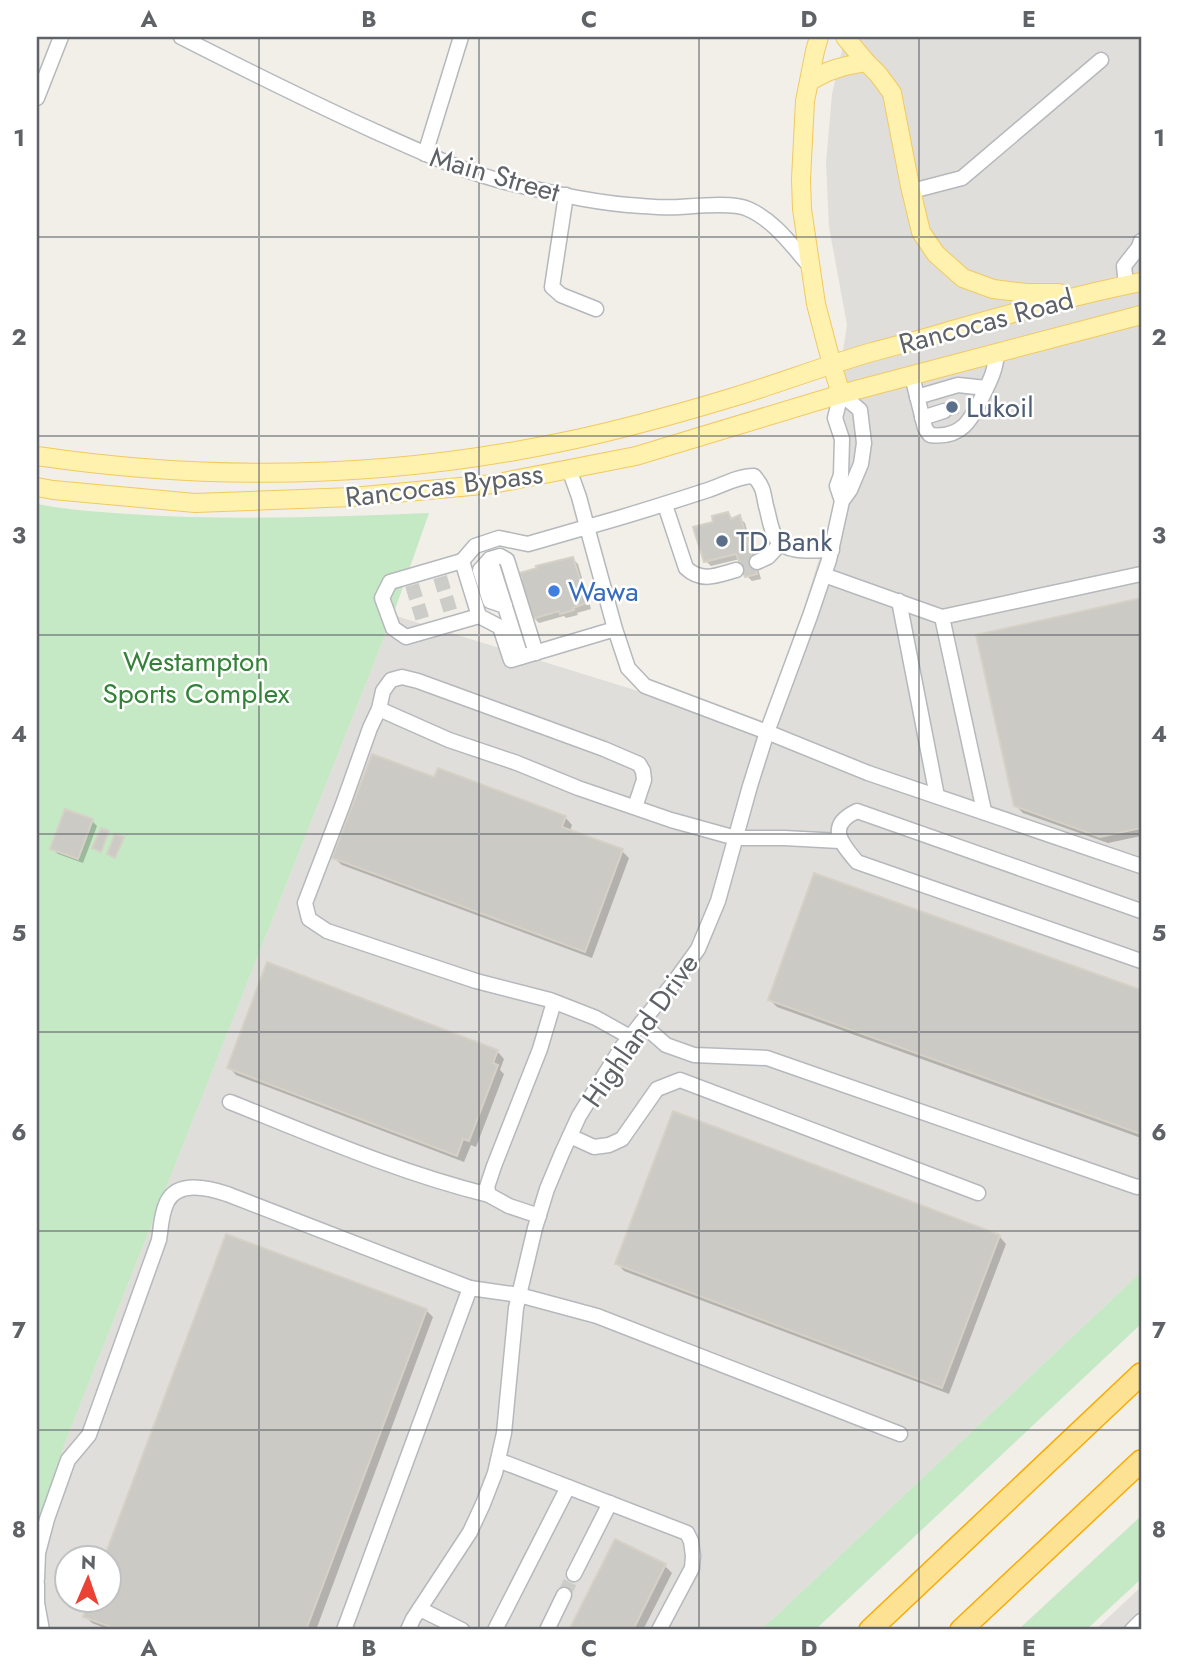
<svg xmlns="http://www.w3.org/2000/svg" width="1178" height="1667" viewBox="0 0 1178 1667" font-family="Jost,sans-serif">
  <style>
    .industrial { fill: #e0deda; fill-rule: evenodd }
    .green { fill: #c5e8c5 }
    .shadow { fill: #0003 }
    .building { fill: #cccac5; stroke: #d6d1c6; stroke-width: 2 }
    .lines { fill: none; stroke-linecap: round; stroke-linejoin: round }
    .minor-tunnel { stroke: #ccccc8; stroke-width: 14; stroke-dasharray: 14 7; stroke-linecap: butt }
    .minor-casing { stroke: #b5b8bc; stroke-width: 17 }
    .major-casing { stroke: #f2c960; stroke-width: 20 }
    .highway-casing { stroke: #f9ab00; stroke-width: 24 }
    .minor { stroke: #fff; stroke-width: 14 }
    .major { stroke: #fff2af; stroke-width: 18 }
    .highway { stroke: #fde293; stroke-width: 21 }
    .grid { fill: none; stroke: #5f6368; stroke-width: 2; stroke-opacity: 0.55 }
    .service-dot { fill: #5c6f8a; stroke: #fff; stroke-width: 2.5 }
    .shop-dot { fill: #3f7fe0; stroke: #fff; stroke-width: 2.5 }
    .labels { text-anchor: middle; stroke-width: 5; stroke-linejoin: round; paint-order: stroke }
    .street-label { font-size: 28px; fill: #5f6368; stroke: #fff }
    .service-label { font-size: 28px; fill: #4e5e75; stroke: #fff; text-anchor: start }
    .shop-label { font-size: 28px; fill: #366cbe; stroke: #fff; text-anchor: start }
    .park-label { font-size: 28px; fill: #348238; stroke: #fff }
    .neatline { fill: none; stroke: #5f6368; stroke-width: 2.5 }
    .grid-label { font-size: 23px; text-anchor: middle; font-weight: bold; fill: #5f6368 }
  </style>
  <rect width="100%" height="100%" fill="#f1efe8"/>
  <g class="industrial">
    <path d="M845 37H1141V1272L761 1630H37V1562L63 1448 393 615 767 731 850 456 847 427 836 396 847 325 829 227 826 163 832 94ZM66 1558H108V1600H66Z"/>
    <path d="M1141 1587V1630H1095Z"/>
  </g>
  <g class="green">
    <path d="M37 504C67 510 97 512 128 514 228 521 328 517 429 513L393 615 63 1448 37 1562Z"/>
    <path d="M1141 1272V1324L815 1630H761Z"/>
    <path d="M1141 1516V1579L1086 1630H1018Z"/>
  </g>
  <g class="shadow">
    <path d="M728 514 734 520 739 517 745 523 761 579 752 581 747 576 740 559 711 566 706 561 716 523Z"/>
    <path d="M573 559 578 564 591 609 577 613 578 615 566 618 564 616 539 623 534 618Z"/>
    <path d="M1141 600V836L1108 843 1023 813 1015 805 978 636Z"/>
    <path d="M435 779 565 817 572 825 570 831 622 851 629 858 592 958 342 865 334 858Z"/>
    <path d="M92 821 97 826 83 863 58 854 52 849Z"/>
    <path d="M815 875 1141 992V1138L777 1007 770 1000Z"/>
    <path d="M497 1051 504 1059 500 1070 504 1074 476 1147 471 1145 464 1162 236 1075 229 1067Z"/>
    <path d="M227 1236 426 1310 433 1317 316 1630H110L92 1623 85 1616 108 1600V1558H106Z"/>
    <path d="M999 1236 1006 1244 949 1394 624 1271 617 1263Z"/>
    <path d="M616 1541 665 1566 672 1573 643 1630H571Z"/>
  </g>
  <g class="building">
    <path d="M728 512 731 519 740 515 757 574 745 577 736 554 704 562 693 527 713 522 712 516Z"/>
    <path d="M573 557 587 603 573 608 574 610 560 614 559 611 532 619 520 579 522 578 520 573 537 568 536 566Z"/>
    <path d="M1141 598V828L1100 837 1014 806 976 635Z"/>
    <path d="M372 754 434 777 438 768 566 816 562 827 623 849 585 952 332 858Z"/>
    <path d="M65 809 93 819 78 859 50 849Z"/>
    <path d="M101 828 109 831 101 852 92 848Z"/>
    <path d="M115 834 124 837 115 858 107 854Z"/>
    <path d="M814 873 1141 990V1134L768 1000Z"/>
    <path d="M267 962 498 1050 493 1063 498 1065 469 1141 463 1139 457 1156 227 1068Z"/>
    <path d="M673 1111 1000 1235 942 1388 615 1264Z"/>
    <path d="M226 1234 427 1309 306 1630H119L83 1617 89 1600H108V1558H104Z"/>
    <path d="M615 1539 666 1564 633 1630H569Z"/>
  </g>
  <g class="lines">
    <g class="minor-tunnel">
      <path d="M944 411 964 405"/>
      <path d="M736 570 757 562"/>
      <path d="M440 577 451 613"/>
      <path d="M412 585 423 621"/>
      <path d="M564 1595 574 1574"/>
    </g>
    <defs>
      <g id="minor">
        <path d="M181 37C244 69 308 101 372 130 421 152 469 175 522 186 561 195 602 204 642 206 655 207 667 208 680 207 696 206 734 202 748 209 774 220 792 246 810 266"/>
        <path d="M37 98 61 37"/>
        <path d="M425 154 461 37"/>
        <path d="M912 191 962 178 1101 60"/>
        <path d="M566 195 552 287 561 295 596 309"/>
        <path d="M1126 285 1124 266 1139 247 1141 241"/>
        <path d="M912 376 925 428 930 435C962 439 971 420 983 395 990 381 996 369 997 353"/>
        <path d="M917 397 958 385 986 388"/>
        <path d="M922 418 944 411"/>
        <path d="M569 469 579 497 587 527C628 516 668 503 708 490 723 485 738 476 754 476 764 488 763 492 766 506 769 515 770 529 776 538 786 555 815 550 832 550"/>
        <path d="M665 505 686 568C702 583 718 575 736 570"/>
        <path d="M490 559 521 657"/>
        <path d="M462 561 390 582 382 598 393 628 406 637 479 616"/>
        <path d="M757 562 768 557 781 543"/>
        <path d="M824 575 942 617"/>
        <path d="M899 601 937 796"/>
        <path d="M505 606 490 601 480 570 490 559 500 556 507 560 536 653"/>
        <path d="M615 629 587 527 528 544 499 538 475 546 462 561 479 616 500 627 511 660 615 629 628 668 645 686 767 732 868 773 1141 866"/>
        <path d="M379 709 383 691 391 680 402 677 418 681 604 749 639 764 643 771 644 780 635 807"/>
        <path d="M984 811 942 617 1141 574"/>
        <path d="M1141 911 857 811C825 826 842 844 857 862L1141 961"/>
        <path d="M641 1023 666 1045 694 1055 767 1058 1137 1187 1141 1186"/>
        <path d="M630 1037 596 1018 550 1000 476 981 327 931 309 919 305 903 343 804 370 728 379 709 449 740 517 763 578 788 671 820 736 838H784L840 841"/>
        <path d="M230 1102C315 1136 400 1173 489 1195"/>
        <path d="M570 1136 594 1147 609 1145 622 1139 657 1089 680 1080 978 1193"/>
        <path d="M539 1216 509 1206 489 1195 487 1187 494 1166 540 1049 554 1002"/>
        <path d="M498 1460 687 1533 691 1541 693 1556 692 1568 659 1630"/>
        <path d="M574 1574 610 1503"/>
        <path d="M37 1579 38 1553 47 1519 68 1460 89 1435 159 1240C161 1228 161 1214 167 1202 178 1180 209 1188 227 1194L470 1288 519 1295 597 1316 900 1434"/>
        <path d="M37 1584V1603L42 1630"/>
        <path d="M420 1609 462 1630"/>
        <path d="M344 1630 470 1288"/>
        <path d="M408 1630 413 1619 470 1532 483 1504 495 1473 504 1433 516 1308 535 1228 547 1189 562 1153 579 1116 622 1047 672 985 698 949 718 901 750 786 767 732 810 616 829 560 842 501 850 490 861 464 864 443 860 410 841 394 835 418 842 439 841 475 837 486 842 501"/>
        <path d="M495 1630 568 1487"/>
        <path d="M547 1630 564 1595"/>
        <path d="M1132 1630 1141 1621"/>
      </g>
      <g id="major">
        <path d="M819 37 815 51 805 101 801 179 802 209 816 304 832 365 841 394"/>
        <path d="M845 37 866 62 878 74 892 93 910 186 921 232 936 254 963 278 993 289 1026 293H1059"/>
        <path d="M809 82C829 69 843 66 866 62"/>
        <path d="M37 456C213 482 393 478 567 441 625 429 681 413 737 396 782 382 827 365 872 352 898 345 923 339 949 331 1013 313 1076 295 1141 282"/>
        <path d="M37 487 53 490 195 503 352 497 493 484 636 456 841 394 1141 315"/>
      </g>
      <g id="highway">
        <path d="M870 1630 1141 1374"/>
        <path d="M961 1630 1141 1461"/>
      </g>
    </defs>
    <use href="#minor" class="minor-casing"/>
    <use href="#major" class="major-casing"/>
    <use href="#highway" class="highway-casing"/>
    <use href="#minor" class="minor"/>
    <use href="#major" class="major"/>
    <use href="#highway" class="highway"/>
  </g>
  <path class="grid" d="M259 37V1630M479 37V1630M699 37V1630M919 37V1630M37 237H1141M37 436H1141M37 635H1141M37 834H1141M37 1032H1141M37 1231H1141M37 1430H1141"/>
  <g class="service-dot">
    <circle cx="952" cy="407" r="7"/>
    <circle cx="722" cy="541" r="7"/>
  </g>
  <circle class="shop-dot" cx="554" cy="591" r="7"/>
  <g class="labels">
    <g class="street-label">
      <text transform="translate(495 174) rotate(16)" y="10">Main Street</text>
      <text transform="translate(986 321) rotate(-15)" y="10">Rancocas Road</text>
      <text transform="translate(444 485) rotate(-7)" y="10">Rancocas Bypass</text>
      <text transform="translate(640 1030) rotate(-55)" y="10">Highland Drive</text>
    </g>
    <g class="service-label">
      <text x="966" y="417">Lukoil</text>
      <text x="736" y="551">TD Bank</text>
    </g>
    <g class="shop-label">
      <text x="568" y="601">Wawa</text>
    </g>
    <g class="park-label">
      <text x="196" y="671">Westampton<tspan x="196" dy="32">Sports Complex</tspan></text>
    </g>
  </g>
  <rect width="1178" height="1667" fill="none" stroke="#ffffff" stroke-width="77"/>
  <g transform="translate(88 1579) rotate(2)"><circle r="33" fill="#ffffff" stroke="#bfc1c3" stroke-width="2"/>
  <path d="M0-5L12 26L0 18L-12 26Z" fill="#ea4335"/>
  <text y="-10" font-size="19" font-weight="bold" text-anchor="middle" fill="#5f6368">N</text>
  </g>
  <rect x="38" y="38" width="1102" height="1590" class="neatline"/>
  <g class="grid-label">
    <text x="149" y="27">A</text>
    <text x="369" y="27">B</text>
    <text x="589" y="27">C</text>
    <text x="809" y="27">D</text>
    <text x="1029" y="27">E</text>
    <text x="19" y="146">1</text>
    <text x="1159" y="146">1</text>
    <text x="19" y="345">2</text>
    <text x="1159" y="345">2</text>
    <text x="19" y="543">3</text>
    <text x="1159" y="543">3</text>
    <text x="19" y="742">4</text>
    <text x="1159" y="742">4</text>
    <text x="19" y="941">5</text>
    <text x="1159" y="941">5</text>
    <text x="19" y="1140">6</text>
    <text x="1159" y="1140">6</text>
    <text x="19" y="1338">7</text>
    <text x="1159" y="1338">7</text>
    <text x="19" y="1537">8</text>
    <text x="1159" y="1537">8</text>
    <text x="149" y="1656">A</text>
    <text x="369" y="1656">B</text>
    <text x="589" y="1656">C</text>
    <text x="809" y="1656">D</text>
    <text x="1029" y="1656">E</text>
  </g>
</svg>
